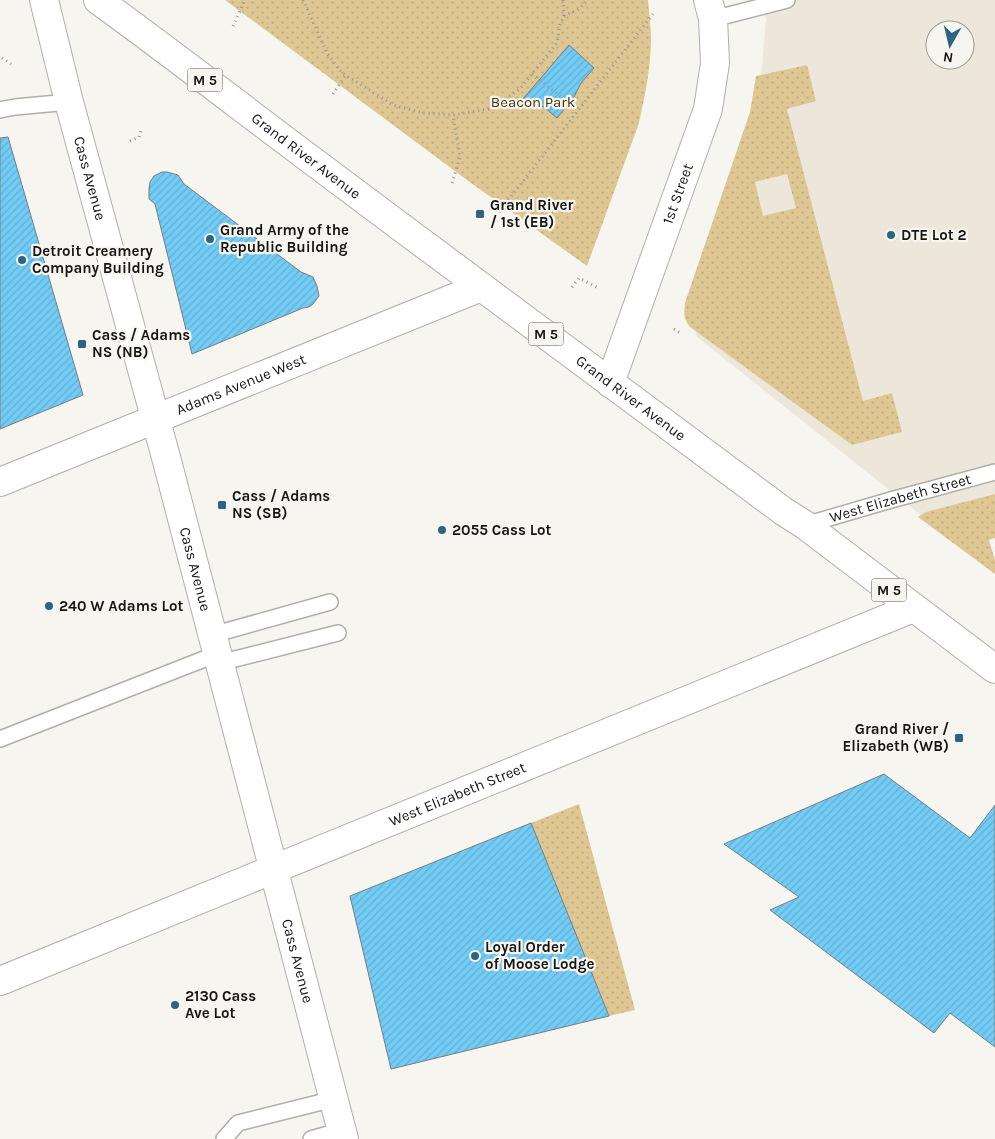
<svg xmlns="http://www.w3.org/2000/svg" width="995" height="1139" viewBox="0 0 995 1139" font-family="Karla,sans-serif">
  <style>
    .built { fill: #ede7db; fill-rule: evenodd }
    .grass { fill: url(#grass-dots); fill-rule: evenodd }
    .building { fill: url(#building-hatch); stroke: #777d7f }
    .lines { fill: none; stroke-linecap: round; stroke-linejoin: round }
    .lane-casing { stroke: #b1afaa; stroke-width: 18 }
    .street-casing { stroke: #b1afaa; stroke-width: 30 }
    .secondary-casing { stroke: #b1afaa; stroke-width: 30 }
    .primary-casing { stroke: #b1afaa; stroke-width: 30 }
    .path { stroke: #95948f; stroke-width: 3; stroke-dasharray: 1 4; stroke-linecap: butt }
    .lane { stroke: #fff; stroke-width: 15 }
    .street { stroke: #fff; stroke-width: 28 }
    .secondary { stroke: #fff; stroke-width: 28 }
    .primary { stroke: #fff; stroke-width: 28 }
    .poi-dot { fill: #2c657f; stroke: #f7f5ef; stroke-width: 2 }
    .labels { text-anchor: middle; stroke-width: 4.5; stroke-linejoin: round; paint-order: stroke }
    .shield { fill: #f7f5ef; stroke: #5a5855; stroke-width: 1 }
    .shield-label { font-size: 14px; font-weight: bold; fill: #161513 }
    .park-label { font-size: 15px; fill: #443613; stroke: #f7f5ef }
    .street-label { font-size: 15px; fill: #161513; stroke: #f7f5ef }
    .poi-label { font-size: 15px; font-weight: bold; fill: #161513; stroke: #f7f5ef; text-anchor: start }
  </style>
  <defs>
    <pattern id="grass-dots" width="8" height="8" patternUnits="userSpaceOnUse" patternTransform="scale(1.25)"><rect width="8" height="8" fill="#dec793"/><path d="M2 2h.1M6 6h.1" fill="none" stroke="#beaa7e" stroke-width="1.8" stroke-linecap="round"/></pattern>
    <pattern id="building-hatch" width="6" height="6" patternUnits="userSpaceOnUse" patternTransform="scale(1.25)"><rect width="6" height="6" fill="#72ccf6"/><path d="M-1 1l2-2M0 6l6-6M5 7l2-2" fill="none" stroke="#62aed2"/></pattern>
  </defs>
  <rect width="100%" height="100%" fill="#f7f5ef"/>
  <path class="built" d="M761 0H995V502L927 520 697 337 688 306 759 100 766 19ZM935 30H965V60H935Z"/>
  <g class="grass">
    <path d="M225 0H648C649 13 651 26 651 39 651 67 645 95 639 123L587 266 471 183Z"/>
    <path d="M807 65 816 101 787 109 863 401 892 393 902 432 852 445 690 327C683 318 684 314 685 303L750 112 756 76ZM787 174 796 208 763 216 755 182Z"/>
    <path d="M995 494V538L989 540 995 560V574L918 517 926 512Z"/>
    <path d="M579 804 635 1010 609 1016 531 823Z"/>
  </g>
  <g class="building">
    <path d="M569 45 594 68 581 83 574 97 557 118 544 107 522 100Z"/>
    <path d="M8 137 83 395 0 429V138Z"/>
    <path d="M162 172H167L178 175 184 184 301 272 313 277 317 286 319 296 313 304 309 307 303 308 192 354 155 204 149 199V189L150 182 154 176Z"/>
    <path d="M884 774 970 838 995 805V1047L950 1013 934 1033 770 910 799 897 724 844Z"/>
    <path d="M531 823 609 1016 391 1069 350 896Z"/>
  </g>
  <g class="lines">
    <defs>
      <g id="lane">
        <path d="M713 19 787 0"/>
        <path d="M0 110 15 107 69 102"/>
        <path id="s1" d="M805 525 891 500 995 472"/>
        <path d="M212 635 330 602"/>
        <path d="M219 663 338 633"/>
        <path d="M0 739 217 654"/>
        <path d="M224 1139 238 1123 334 1099"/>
        <path d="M311 1139 342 1130"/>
      </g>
      <g id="street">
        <path id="s2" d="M0 981 913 608"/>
      </g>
      <g id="secondary">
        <path id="s3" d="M44 0 69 102 167 461 344 1139"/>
        <path id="s4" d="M610 383 708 109 715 63 713 19 708 0"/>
        <path id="s5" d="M0 482 481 287"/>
      </g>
      <g id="primary">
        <path id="s6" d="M98 0C171 53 242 108 314 162 470 279 627 395 783 511L805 525 995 669"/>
      </g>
    </defs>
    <use href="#lane" class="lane-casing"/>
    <use href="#street" class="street-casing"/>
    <use href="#secondary" class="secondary-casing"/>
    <use href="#primary" class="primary-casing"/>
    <g class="path">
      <path d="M303 0 327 53 341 72 393 105 423 113 453 115 489 109 519 90 557 43 560 25 564 16 563 0"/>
      <path d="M564 16 579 9 588 0"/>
      <path d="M233 26 245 0"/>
      <path d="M2 58 11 64"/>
      <path d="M532 74 578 110"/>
      <path d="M333 94 346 75"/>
      <path d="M130 141 139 137 141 130"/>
      <path d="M452 183 460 157 453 115"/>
      <path d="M496 216 653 14"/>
      <path d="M572 287 579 278 598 288"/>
      <path d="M674 329 680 333"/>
    </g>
    <use href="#lane" class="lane"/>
    <use href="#street" class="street"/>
    <use href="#secondary" class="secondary"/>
    <use href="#primary" class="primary"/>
  </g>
  <g class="poi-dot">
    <rect x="475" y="209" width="10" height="10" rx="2.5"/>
    <circle cx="891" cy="235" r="5"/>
    <circle cx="210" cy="239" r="5"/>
    <circle cx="22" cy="260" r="5"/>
    <rect x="77" y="339" width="10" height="10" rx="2.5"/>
    <rect x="217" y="500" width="10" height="10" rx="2.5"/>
    <circle cx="442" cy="530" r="5"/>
    <circle cx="49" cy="606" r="5"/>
    <rect x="954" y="733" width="10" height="10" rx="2.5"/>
    <circle cx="475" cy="956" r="5"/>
    <circle cx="175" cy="1005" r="5"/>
  </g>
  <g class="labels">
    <g class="shield">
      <rect x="187.5" y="68.5" width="35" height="23" rx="4"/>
      <rect x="528.5" y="322.5" width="35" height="23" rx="4"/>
      <rect x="871.5" y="578.5" width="35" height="23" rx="4"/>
    </g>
    <g class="shield-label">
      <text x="205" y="85">M 5</text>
      <text x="546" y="339">M 5</text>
      <text x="889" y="595">M 5</text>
    </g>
    <g class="park-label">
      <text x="533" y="107">Beacon Park</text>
    </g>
    <g class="street-label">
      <text dy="5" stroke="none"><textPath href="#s6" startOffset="260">Grand River Avenue</textPath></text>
      <text dy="5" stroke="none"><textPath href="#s3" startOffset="184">Cass Avenue</textPath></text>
      <text dy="5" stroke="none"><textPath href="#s4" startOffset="201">1st Street</textPath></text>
      <text dy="5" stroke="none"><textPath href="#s5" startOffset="260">Adams Avenue West</textPath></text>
      <text dy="5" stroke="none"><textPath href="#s6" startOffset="665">Grand River Avenue</textPath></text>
      <text dy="5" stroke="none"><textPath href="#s1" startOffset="99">West Elizabeth Street</textPath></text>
      <text dy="5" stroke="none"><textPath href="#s3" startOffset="589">Cass Avenue</textPath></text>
      <text dy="5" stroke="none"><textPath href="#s2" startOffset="494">West Elizabeth Street</textPath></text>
      <text dy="5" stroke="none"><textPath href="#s3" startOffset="994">Cass Avenue</textPath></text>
    </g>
    <g class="poi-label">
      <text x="490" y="210">Grand River<tspan x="490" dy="17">/ 1st (EB)</tspan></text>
      <text x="220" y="235">Grand Army of the<tspan x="220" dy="17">Republic Building</tspan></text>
      <text x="901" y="240">DTE Lot 2</text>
      <text x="32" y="256">Detroit Creamery<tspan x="32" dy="17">Company Building</tspan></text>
      <text x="92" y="340">Cass / Adams<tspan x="92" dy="17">NS (NB)</tspan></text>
      <text x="232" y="501">Cass / Adams<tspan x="232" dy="17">NS (SB)</tspan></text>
      <text x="452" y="535">2055 Cass Lot</text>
      <text x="59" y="611">240 W Adams Lot</text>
      <text x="949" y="734" text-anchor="end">Grand River /<tspan x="949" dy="17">Elizabeth (WB)</tspan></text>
      <text x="485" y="952">Loyal Order<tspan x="485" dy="17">of Moose Lodge</tspan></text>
      <text x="185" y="1001">2130 Cass<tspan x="185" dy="17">Ave Lot</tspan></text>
    </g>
  </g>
  <g transform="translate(950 45) rotate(188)"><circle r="24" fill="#f7f5ef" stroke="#9d9b97"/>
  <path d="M0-4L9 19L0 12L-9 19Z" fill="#2c657f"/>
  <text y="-8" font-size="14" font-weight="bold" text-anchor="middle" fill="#161513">N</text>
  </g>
</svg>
